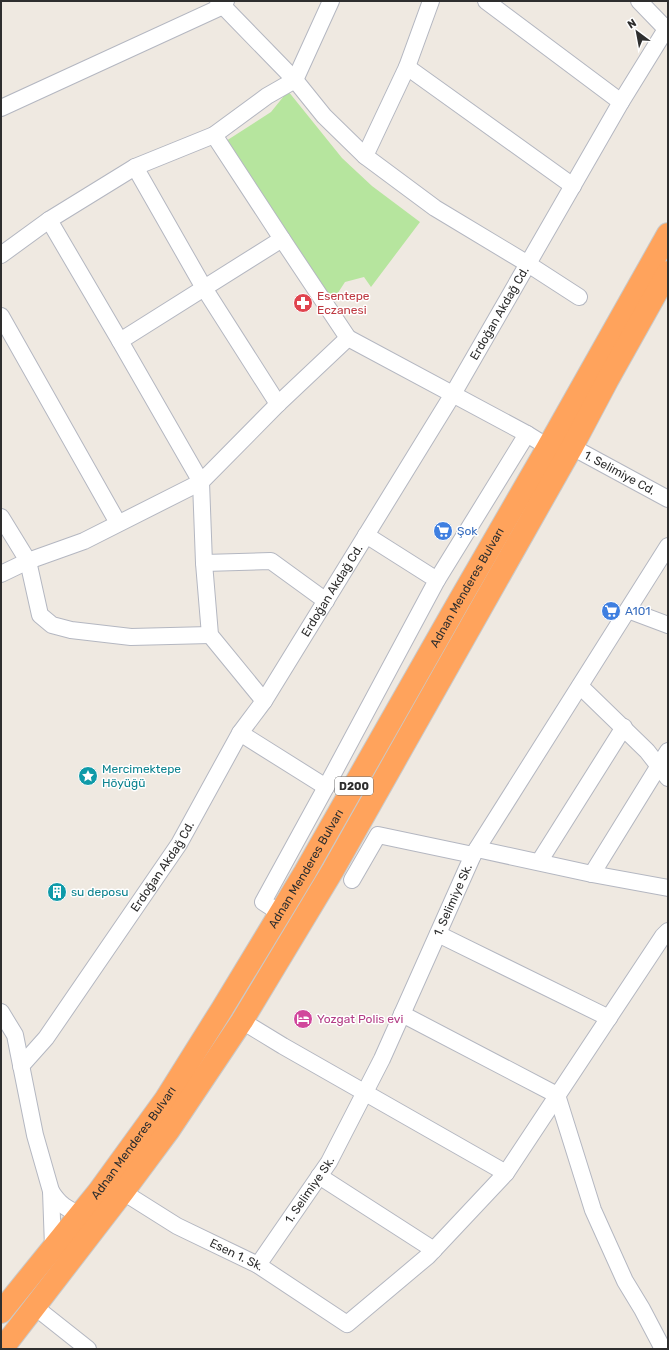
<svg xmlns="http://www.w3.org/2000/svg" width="669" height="1350" viewBox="0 0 669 1350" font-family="Rubik,sans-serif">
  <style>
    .green { fill: #b6e59e }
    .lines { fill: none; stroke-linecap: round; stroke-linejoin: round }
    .minor-casing { stroke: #b4b7c1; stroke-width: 18 }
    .highway-casing { stroke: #c9c9c9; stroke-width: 24 }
    .minor { stroke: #fff; stroke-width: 16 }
    .highway { stroke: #ffa35c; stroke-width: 22 }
    .labels { text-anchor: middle; stroke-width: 3; stroke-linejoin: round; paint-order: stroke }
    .shield { fill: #fff; stroke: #6d6d6d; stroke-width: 1 }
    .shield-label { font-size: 11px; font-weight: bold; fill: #2e2e2e }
    .health-label { font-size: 12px; fill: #be3a42; stroke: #fff; text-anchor: start }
    .street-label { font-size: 12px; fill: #2e2e2e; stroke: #fff }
    .shop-label { font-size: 12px; fill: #366cbe; stroke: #fff; text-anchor: start }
    .culture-label { font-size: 12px; fill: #0d838f; stroke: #fff; text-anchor: start }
    .hotel-label { font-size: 12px; fill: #b23c85; stroke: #fff; text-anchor: start }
  </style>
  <rect width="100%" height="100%" fill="#efe9e1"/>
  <path class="green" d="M288 91 342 158 372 186 420 222 371 287 364 277 345 282 330 305 226 141 271 112Z"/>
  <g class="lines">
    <defs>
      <g id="minor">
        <path d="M226 1 223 6 295 80 324 116 365 156 435 208 528 264 579 297"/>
        <path d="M486 1 621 102"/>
        <path d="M639 1 668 31"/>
        <path d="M407 67 573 186"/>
        <path d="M1 108 223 6 218 1"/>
        <path d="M214 135 282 239 348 338 278 404 201 482 204 563 210 635 264 701"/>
        <path d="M365 156 407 67 431 1"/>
        <path d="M135 167 204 288 278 404"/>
        <path d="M49 220 120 341"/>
        <path d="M1 255 49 220 135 167 214 135 267 96 295 80 331 1"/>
        <path d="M1 316 118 523"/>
        <path id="s1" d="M348 338 527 434 548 447H572L668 499"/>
        <path d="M1 517 28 561 40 615 52 625 71 630 131 637 210 635"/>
        <path d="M204 563 271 561 326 601"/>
        <path d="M1 574 28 561 84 541 201 482 120 341 282 239"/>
        <path d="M437 580 527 434"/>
        <path d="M628 610 668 625"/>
        <path d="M580 686 647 751 668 778"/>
        <path d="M240 733 326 787"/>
        <path d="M477 849 592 874 668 888"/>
        <path d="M539 862 624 727"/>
        <path d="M592 874 668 751"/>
        <path d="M352 880 378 835 473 855"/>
        <path d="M280 913 263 902 326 787 437 580 366 535"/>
        <path d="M438 934 609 1018"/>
        <path d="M1 1012 15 1035 35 1135 51 1191 53 1247"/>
        <path d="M402 1014 557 1095 593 1210 625 1281 642 1309 663 1349"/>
        <path d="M242 1021 283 1046 506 1173"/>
        <path id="s2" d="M21 1066 46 1038 179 844 240 733 264 701 453 394 621 102 668 26"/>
        <path d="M319 1176 434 1250"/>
        <path d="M51 1191C60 1205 66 1208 80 1215"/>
        <path id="s3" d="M123 1192 177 1226 258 1265 347 1324 428 1256 506 1173 663 936 668 931"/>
        <path id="s4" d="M258 1265 329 1162 382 1059 473 855 668 546"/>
        <path d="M35 1307 88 1349"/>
      </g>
      <g id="highway">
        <path id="s5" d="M1 1312 99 1191 165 1100 222 1009 305 872 458 603 548 447 668 234"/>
        <path d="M2 1349 123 1192 169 1130 242 1021 333 870 394 762 572 447 607 381 668 272"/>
      </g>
    </defs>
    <use href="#minor" class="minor-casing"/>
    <use href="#highway" class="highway-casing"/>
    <use href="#minor" class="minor"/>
    <use href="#highway" class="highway"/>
  </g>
  <defs>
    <symbol id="pharmacy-disc" viewBox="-11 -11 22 22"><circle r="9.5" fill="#e0444e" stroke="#fff"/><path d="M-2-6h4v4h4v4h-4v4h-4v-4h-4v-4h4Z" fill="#fff"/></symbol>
    <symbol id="supermarket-disc" viewBox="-11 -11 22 22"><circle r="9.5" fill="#3f7fe0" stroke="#fff"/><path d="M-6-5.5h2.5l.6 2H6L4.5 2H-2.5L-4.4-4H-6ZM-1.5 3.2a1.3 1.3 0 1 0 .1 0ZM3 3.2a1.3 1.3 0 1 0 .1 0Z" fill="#fff"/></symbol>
    <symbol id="sight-disc" viewBox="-11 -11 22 22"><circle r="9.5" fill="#0f9aa8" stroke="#fff"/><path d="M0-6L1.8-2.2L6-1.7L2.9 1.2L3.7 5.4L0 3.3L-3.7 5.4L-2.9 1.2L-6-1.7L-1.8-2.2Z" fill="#fff"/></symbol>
    <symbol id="building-disc" viewBox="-11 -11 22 22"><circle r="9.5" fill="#0f9aa8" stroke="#fff"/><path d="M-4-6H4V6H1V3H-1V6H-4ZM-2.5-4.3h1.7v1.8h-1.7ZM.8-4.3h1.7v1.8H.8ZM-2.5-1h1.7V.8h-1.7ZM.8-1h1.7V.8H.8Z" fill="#fff"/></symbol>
    <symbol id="hotel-disc" viewBox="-11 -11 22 22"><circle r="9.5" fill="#d1479c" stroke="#fff"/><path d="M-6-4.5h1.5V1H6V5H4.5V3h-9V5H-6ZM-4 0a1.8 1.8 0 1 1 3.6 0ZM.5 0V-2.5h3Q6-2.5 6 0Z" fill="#fff"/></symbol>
  </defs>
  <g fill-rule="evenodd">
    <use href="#pharmacy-disc" x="292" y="292" width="22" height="22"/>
    <use href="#supermarket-disc" x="432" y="520" width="22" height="22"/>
    <use href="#supermarket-disc" x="600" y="600" width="22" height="22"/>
    <use href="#sight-disc" x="77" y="765" width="22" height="22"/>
    <use href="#building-disc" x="46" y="881" width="22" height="22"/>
    <use href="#hotel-disc" x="292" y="1008" width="22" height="22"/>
  </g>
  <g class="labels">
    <rect class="shield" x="335" y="777" width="38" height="18" rx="3"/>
    <g class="shield-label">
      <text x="354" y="790">D200</text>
    </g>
    <g class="health-label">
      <text x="317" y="300">Esentepe<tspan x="317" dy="14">Eczanesi</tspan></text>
    </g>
    <g class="street-label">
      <text dy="4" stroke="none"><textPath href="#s2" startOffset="893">Erdoğan Akdağ Cd.</textPath></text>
      <text dy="4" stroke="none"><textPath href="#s1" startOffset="306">1. Selimiye Cd.</textPath></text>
      <text dy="4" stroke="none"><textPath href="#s5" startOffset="863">Adnan Menderes Bulvarı</textPath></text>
      <text dy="4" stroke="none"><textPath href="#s2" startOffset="569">Erdoğan Akdağ Cd.</textPath></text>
      <text dy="4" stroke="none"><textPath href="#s2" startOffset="245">Erdoğan Akdağ Cd.</textPath></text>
      <text dy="4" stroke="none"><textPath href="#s5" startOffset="539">Adnan Menderes Bulvarı</textPath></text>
      <text dy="4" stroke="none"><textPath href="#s4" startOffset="415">1. Selimiye Sk.</textPath></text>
      <text dy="4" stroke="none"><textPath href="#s5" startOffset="215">Adnan Menderes Bulvarı</textPath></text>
      <text dy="4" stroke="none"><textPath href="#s4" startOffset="91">1. Selimiye Sk.</textPath></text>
      <text dy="4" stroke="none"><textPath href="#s3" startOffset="130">Esen 1. Sk.</textPath></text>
    </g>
    <g class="shop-label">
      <text x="457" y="535">Şok</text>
      <text x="625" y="615">A101</text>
    </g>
    <g class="culture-label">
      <text x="102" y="773">Mercimektepe<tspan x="102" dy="14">Höyüğü</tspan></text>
      <text x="71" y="896">su deposu</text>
    </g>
    <g class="hotel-label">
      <text x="317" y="1023">Yozgat Polis evi</text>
    </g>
  </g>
  <rect width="669" height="1350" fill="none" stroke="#2e2e2e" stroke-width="4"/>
  <g transform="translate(637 32) rotate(328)" stroke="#ffffff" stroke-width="3" paint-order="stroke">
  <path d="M0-3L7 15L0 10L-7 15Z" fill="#2e2e2e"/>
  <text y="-6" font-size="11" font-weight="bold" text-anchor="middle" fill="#2e2e2e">N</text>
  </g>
</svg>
